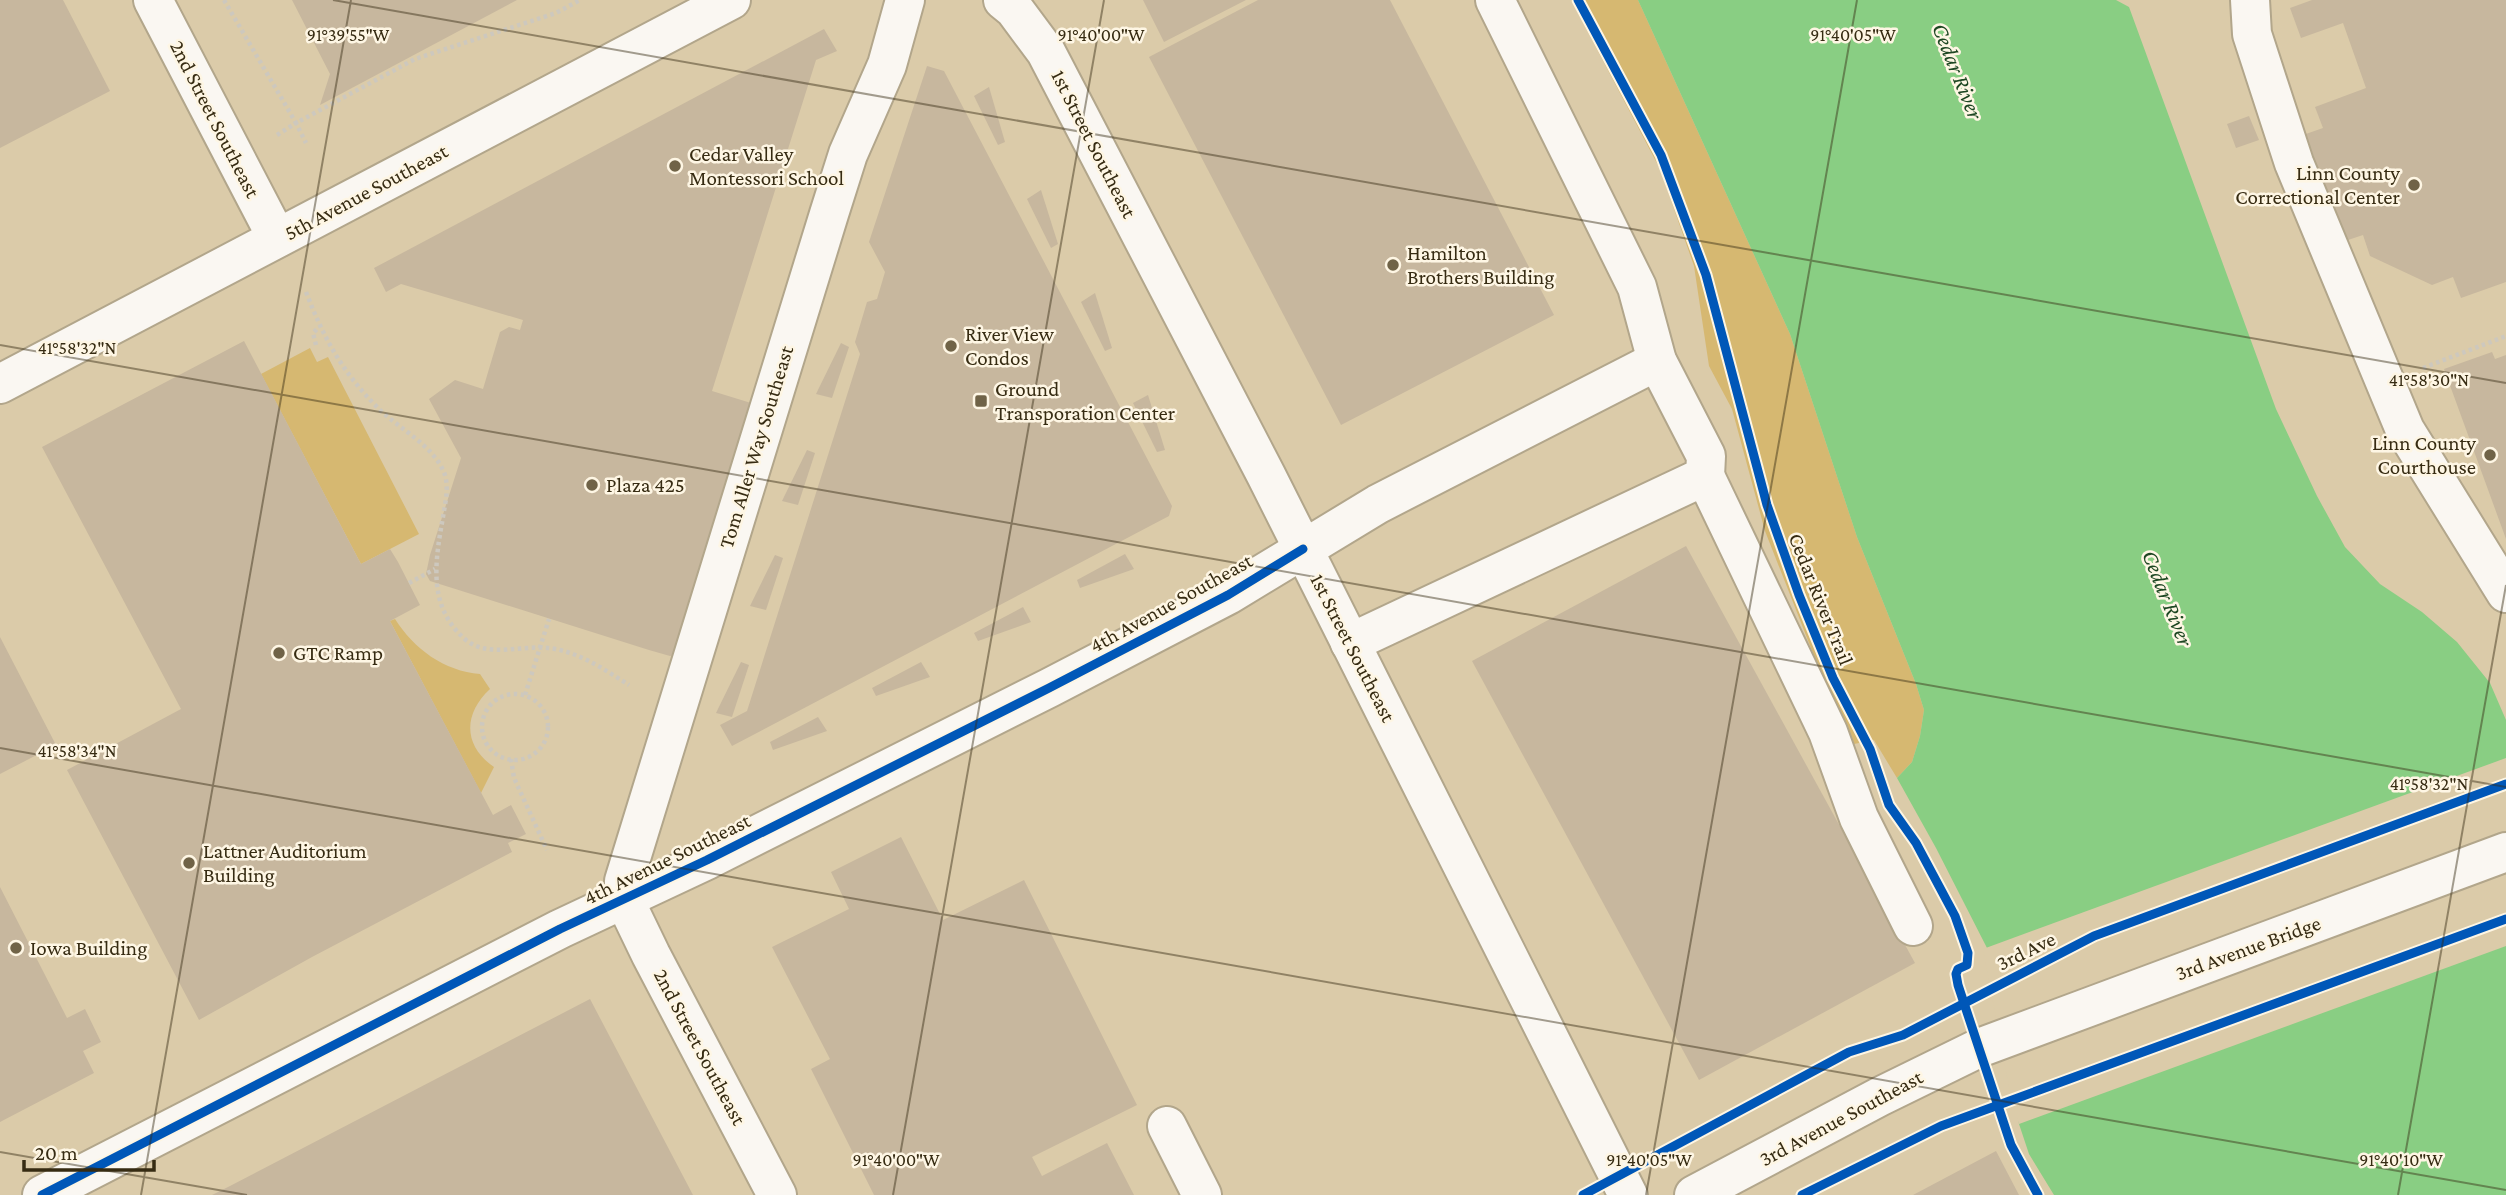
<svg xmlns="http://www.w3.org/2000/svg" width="2506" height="1195" viewBox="0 0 2506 1195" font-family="'Crimson Pro',serif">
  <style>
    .green { fill: #d6b871 }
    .water { fill: #89ce83 }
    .pier { fill: #dbcba9 }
    .building { fill: #c7b79e }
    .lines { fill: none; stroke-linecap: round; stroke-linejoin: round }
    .minor-casing { stroke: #b2a68b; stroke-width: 42 }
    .major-casing { stroke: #b2a68b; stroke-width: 42 }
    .path { stroke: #cdc8be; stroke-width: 4.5; stroke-dasharray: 3.5 3.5; stroke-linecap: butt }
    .minor { stroke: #faf7f2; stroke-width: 38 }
    .major { stroke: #faf7f2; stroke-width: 38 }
    .cycleway-casing { stroke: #fef6e4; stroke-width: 13 }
    .cycleway { stroke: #0057b8; stroke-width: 9 }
    .ticks { fill: none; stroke: #362b12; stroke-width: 2; stroke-opacity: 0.45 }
    .poi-dot { fill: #706347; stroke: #fef6e4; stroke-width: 2.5 }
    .labels { text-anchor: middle; stroke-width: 5; stroke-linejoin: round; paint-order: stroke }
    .street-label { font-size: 21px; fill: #362b12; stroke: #fef6e4 }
    .poi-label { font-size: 21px; fill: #362b12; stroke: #fef6e4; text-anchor: start }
    .water-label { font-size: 23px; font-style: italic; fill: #1d4722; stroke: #fef6e4 }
    .ticks-label { font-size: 18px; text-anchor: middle; fill: #362b12; stroke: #fef6e4; stroke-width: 5; stroke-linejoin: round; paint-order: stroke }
  </style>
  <rect width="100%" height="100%" fill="#dbcba9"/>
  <g class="green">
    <path d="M1571 0H1638L1790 334 1857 537 1916 684 1924 710 1920 736 1912 762 1897 778 1874 740 1849 745 1765 531 1732 409 1709 366 1694 266 1660 169Z"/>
    <path d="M310 348 317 362 328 357 419 534 361 564 261 374Z"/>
    <path d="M395 619C414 649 444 671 480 674L490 689C463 714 463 746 494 767L481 793 390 621Z"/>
  </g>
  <path class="water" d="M1638 0H2116L2129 7 2276 409 2317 496 2345 547 2380 584 2422 612 2457 642 2490 683 2506 720V1195H2054L2029 1154 2019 1124 1987 948 1936 848 1897 778 1912 762 1920 736 1924 710 1916 684 1857 537 1790 334Z"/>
  <path class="pier" d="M2506 758V946L2019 1124 2012 1103 1983 949Z"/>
  <g class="building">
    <path d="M0 0H63L110 91 0 148Z"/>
    <path d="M292 0H517L320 105 330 74Z"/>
    <path d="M1143 0H1246L1164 42Z"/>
    <path d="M1258 0H1390L1554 315 1341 425 1149 57Z"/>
    <path d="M2312 0H2506V282L2461 298 2453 277 2432 285 2370 256 2363 235 2342 242 2303 135 2323 128 2315 107 2366 88 2343 23 2301 38 2290 8Z"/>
    <path d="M824 29 837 51 816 60 712 391 751 403 679 654 670 656 649 650 430 581 426 574 430 555 461 458 429 399 455 380 483 389 500 332 509 327 520 330 523 320 401 284 386 292 374 268Z"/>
    <path d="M927 66 944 71 1172 506 1169 516 732 746 720 725 747 711 860 354 855 342 867 302 877 299 885 272 869 242Z"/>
    <path d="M989 87 1005 142 998 145 974 96Z"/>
    <path d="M2249 116 2259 140 2236 148 2227 124Z"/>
    <path d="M1041 190 1058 244 1051 248 1027 199Z"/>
    <path d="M1095 293 1112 348 1105 351 1081 302Z"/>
    <path d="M244 341 361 564 390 549 398 562 420 605 390 621 493 815 511 805 526 834 508 843 512 852 312 957 199 1020 67 770 181 709 42 447Z"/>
    <path d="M841 343 849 347 832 398 816 394Z"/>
    <path d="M2492 352 2495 359 2506 355V539L2444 369Z"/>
    <path d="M1148 395 1165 450 1157 452 1133 403Z"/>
    <path d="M807 450 815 453 798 505 782 501Z"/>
    <path d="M1686 546 1915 963 1699 1080 1472 661Z"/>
    <path d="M1125 554 1134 569 1080 588 1077 580Z"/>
    <path d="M775 555 783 558 766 610 750 606Z"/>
    <path d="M1023 607 1031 622 978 641 974 633Z"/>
    <path d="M0 637 56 745 0 774Z"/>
    <path d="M741 662 749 665 732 717 716 713Z"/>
    <path d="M921 662 930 677 876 696 872 688Z"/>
    <path d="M818 717 827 731 773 750 770 742Z"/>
    <path d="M901 837 943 920 1024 880 1137 1105 1032 1157 1042 1176 1107 1143 1134 1195H874L811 1069 830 1059 772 947 849 909 831 872Z"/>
    <path d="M0 887 67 1018 85 1009 101 1042 83 1051 94 1073 0 1122Z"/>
    <path d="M590 999 693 1195H212L230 1186Z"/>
    <path d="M1996 1151 2019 1195H1913Z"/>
  </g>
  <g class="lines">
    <defs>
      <g id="minor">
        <path d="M153 0 277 238"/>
        <path d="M1003 0 1014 9 1046 52 1266 475 1628 1195"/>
        <path d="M2250 0 2252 34 2294 163 2405 430 2506 593"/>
        <path d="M0 384 731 0"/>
        <path d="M1705 476 1828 732 1859 818 1913 926"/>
        <path d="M1350 643 1705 476 1706 456 1657 361 1637 287 1495 0"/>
        <path d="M1167 1126 1202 1195"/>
        <path d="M42 1195 560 929 707 860 1049 688 1228 595 1378 504 1657 361"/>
        <path d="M777 1195 651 955 624 899V881L829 214 848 154 887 65 905 0"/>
      </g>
      <path id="major" d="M1694 1195 1879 1097 1979 1048 2506 852"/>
    </defs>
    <use href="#minor" class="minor-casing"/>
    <use href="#major" class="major-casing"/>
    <g class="path">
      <path d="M224 0 296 123 415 59 556 13 580 0"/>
      <path d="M277 135 296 123 306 143"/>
      <path d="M306 292C324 339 343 373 378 408 399 429 435 446 445 475 449 489 445 504 443 517 435 562 427 607 466 640 488 658 522 645 548 648 578 651 605 670 629 685"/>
      <path d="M316 345 313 333 319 327"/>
      <path d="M2423 368 2506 336"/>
      <path d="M409 583 435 569"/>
      <circle cx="515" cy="727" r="33"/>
      <path d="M525 695 549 619"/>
      <path d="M511 759 514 778 547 850"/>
    </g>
    <use href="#minor" class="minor"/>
    <use href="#major" class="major"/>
    <defs>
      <g id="cycleway">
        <path d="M1578 0 1661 155 1706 275 1767 505 1799 595 1833 678 1870 749 1889 805 1916 843 1955 916 1968 953 1967 965 1958 969 1956 974 1958 985 2011 1145 2038 1195"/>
        <path d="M42 1195 560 929 707 860 1049 688 1228 595 1303 549"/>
        <path d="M1583 1195 1849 1052 1903 1035 2094 936 2506 784"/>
        <path d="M1802 1195 1941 1126 2506 919"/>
      </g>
    </defs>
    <use href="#cycleway" class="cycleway-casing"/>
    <use href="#cycleway" class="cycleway"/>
  </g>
  <path class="ticks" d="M333 0 2506 383M0 345 2506 787M0 748 2506 1190M0 1152 247 1195M141 1195 351 0M893 1195 1104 0M1646 1195 1857 0M2398 1195 2506 585"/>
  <g class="poi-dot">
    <circle cx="675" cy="166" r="7"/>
    <circle cx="2414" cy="185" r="7"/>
    <circle cx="1393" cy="265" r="7"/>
    <circle cx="951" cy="346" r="7"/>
    <rect x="974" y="394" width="14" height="14" rx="3.5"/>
    <circle cx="2490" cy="455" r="7"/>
    <circle cx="592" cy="485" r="7"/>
    <circle cx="279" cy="653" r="7"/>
    <circle cx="189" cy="863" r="7"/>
    <circle cx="16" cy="948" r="7"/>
  </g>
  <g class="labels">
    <g class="street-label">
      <text transform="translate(215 119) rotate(63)" y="7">2nd Street Southeast</text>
      <text transform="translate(1094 144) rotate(63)" y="7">1st Street Southeast</text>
      <text transform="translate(366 192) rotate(-28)" y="7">5th Avenue Southeast</text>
      <text transform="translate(756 447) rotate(-73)" y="7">Tom Aller Way Southeast</text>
      <text transform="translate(1821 599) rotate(68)" y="7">Cedar River Trail</text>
      <text transform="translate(1171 603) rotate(-29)" y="7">4th Avenue Southeast</text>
      <text transform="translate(1353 648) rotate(63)" y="7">1st Street Southeast</text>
      <text transform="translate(667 859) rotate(-26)" y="7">4th Avenue Southeast</text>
      <text transform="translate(2248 948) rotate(-20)" y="7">3rd Avenue Bridge</text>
      <text transform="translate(2026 951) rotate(-26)" y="7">3rd Ave</text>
      <text transform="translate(700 1047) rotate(62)" y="7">2nd Street Southeast</text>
      <text transform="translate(1841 1118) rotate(-28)" y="7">3rd Avenue Southeast</text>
    </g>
    <g class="poi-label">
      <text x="689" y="161">Cedar Valley<tspan x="689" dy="24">Montessori School</tspan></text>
      <text x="2400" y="180" text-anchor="end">Linn County<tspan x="2400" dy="24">Correctional Center</tspan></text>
      <text x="1407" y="260">Hamilton<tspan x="1407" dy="24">Brothers Building</tspan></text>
      <text x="965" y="341">River View<tspan x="965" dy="24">Condos</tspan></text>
      <text x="995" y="396">Ground<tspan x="995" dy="24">Transporation Center</tspan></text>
      <text x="2476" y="450" text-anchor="end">Linn County<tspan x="2476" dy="24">Courthouse</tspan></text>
      <text x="606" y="492">Plaza 425</text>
      <text x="293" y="660">GTC Ramp</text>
      <text x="203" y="858">Lattner Auditorium<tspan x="203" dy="24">Building</tspan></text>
      <text x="30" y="955">Iowa Building</text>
    </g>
    <g class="water-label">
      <text transform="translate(1958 71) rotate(68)" y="8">Cedar River</text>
      <text transform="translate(2168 598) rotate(68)" y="8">Cedar River</text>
    </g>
  </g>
  <g class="ticks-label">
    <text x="1853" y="41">91°40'05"W</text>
    <text x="348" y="41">91°39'55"W</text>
    <text x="1101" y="41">91°40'00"W</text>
    <text x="77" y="354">41°58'32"N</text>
    <text x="2429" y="386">41°58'30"N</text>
    <text x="77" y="757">41°58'34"N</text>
    <text x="2429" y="790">41°58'32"N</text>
    <text x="896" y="1166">91°40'00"W</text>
    <text x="1649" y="1166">91°40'05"W</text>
    <text x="2401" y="1166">91°40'10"W</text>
  </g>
  <path d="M24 1160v10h130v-10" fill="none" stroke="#362b12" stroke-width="3.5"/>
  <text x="35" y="1160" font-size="21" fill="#362b12" stroke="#fef6e4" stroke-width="5" paint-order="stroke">20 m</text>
</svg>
